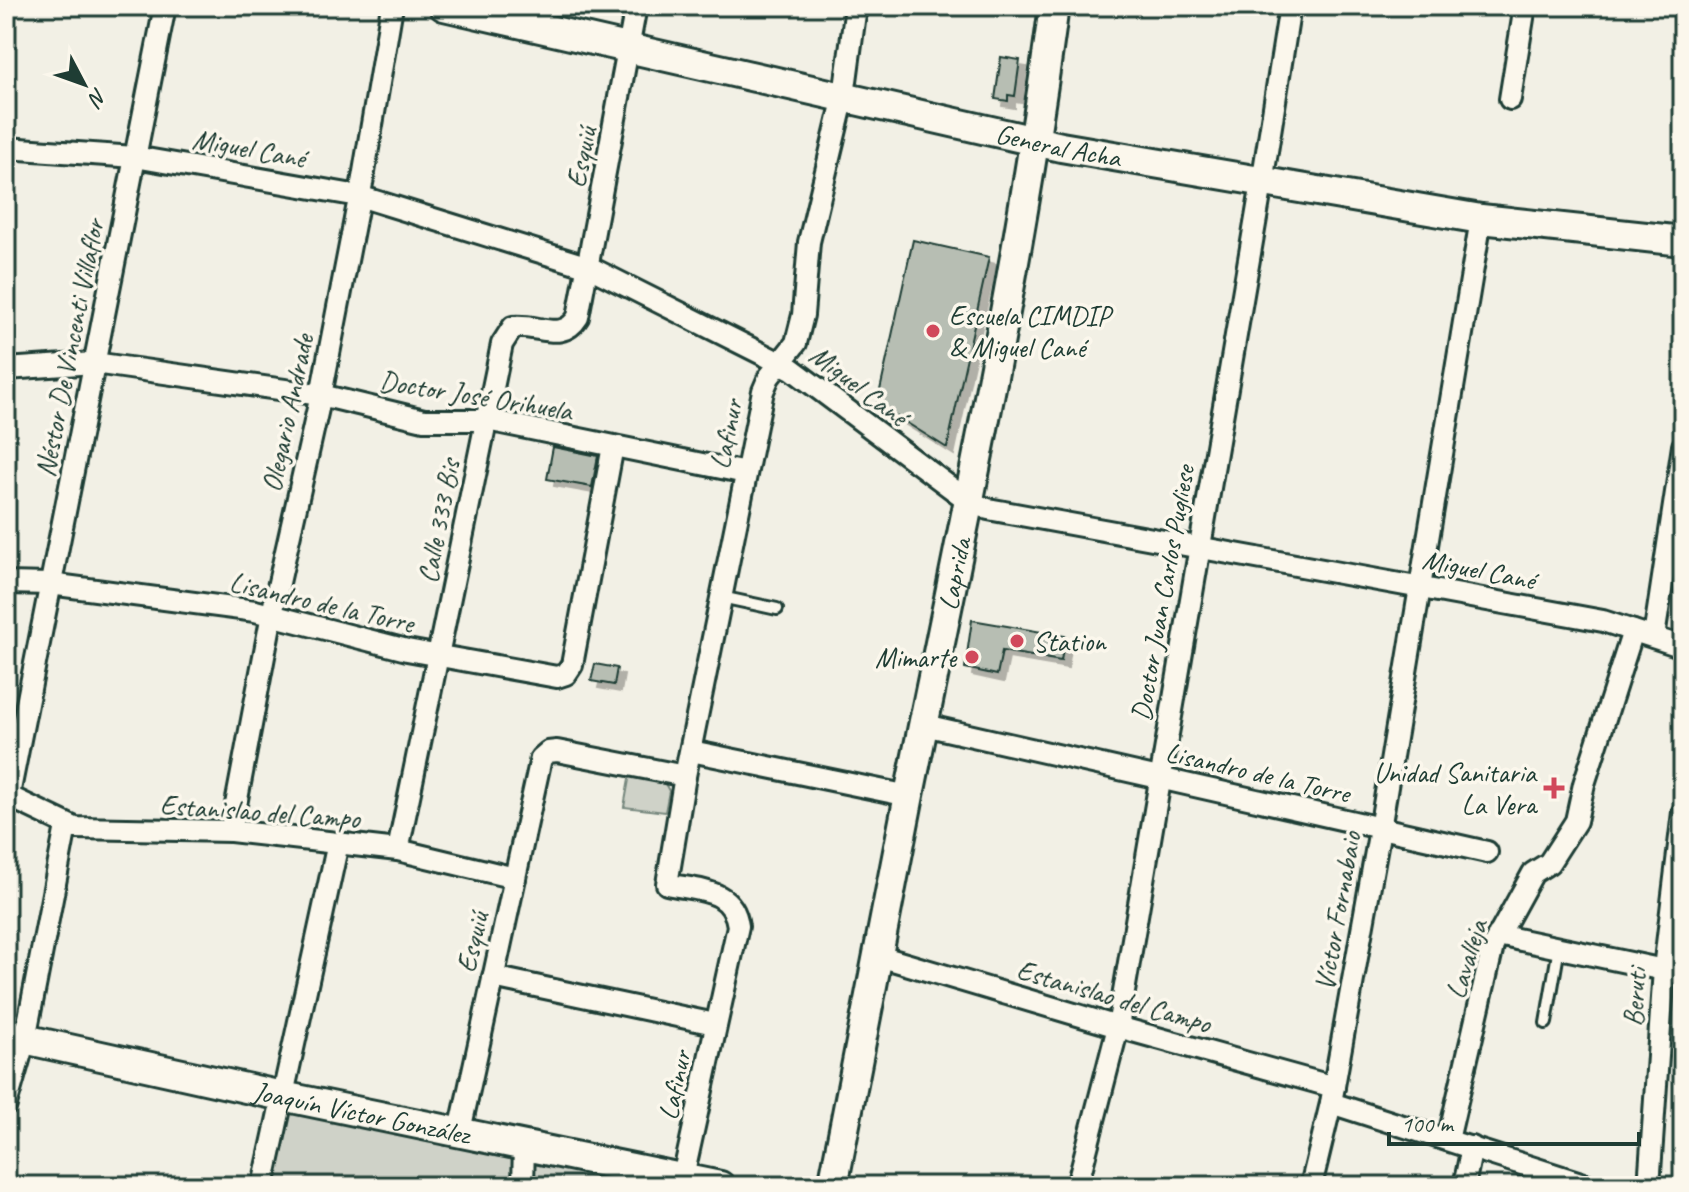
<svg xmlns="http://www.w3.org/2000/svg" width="1689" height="1192" viewBox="0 0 1689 1192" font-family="Caveat,sans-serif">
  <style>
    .green { fill: #cfd2c8; stroke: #77887e; stroke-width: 2 }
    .building { fill: #b7beb3; stroke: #1f3d34; stroke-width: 2; filter: url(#shadow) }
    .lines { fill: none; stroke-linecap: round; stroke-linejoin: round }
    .lane-casing { stroke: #1f3d34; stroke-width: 16 }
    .street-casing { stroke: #1f3d34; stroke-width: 26 }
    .secondary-casing { stroke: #1f3d34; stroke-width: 34 }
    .lane { stroke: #fbf7ec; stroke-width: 10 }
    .street { stroke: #fbf7ec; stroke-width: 20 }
    .secondary { stroke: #fbf7ec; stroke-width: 28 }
    .poi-dot { fill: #d1495b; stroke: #fbf7ec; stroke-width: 3 }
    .labels { text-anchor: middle; stroke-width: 7; stroke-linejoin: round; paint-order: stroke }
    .street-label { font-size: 28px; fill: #1f3d34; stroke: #fbf7ec }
    .poi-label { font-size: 28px; fill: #1f3d34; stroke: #fbf7ec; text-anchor: start }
  </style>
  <defs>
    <filter id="shadow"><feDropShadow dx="7" dy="7" stdDeviation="0" flood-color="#0004"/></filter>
  </defs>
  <rect width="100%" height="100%" fill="#f2f0e5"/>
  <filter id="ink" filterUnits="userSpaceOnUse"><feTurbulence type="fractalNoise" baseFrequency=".0125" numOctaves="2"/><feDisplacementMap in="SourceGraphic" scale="16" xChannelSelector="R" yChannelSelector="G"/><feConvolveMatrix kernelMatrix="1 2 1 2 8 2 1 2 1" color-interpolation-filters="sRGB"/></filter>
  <g filter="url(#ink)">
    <g class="green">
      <path d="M630 774 663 780 669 791 665 812 624 807Z"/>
      <path d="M289 1102 641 1175 638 1186H272Z"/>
    </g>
    <g class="building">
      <path d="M1001 57 1020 60 1015 96 1008 95V101L995 99Z"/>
      <path d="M913 240 989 257 947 448 877 404Z"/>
      <path d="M553 447 598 456 592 487 547 479Z"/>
      <path d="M972 620 1065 636 1061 661 1002 651 997 675 965 668Z"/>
      <path d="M595 664 617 668 614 685 591 681Z"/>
    </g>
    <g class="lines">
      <defs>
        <g id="lane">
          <path d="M721 597 777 609"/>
          <path d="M1546 1023 1559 947"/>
        </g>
        <g id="street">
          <path d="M1510 99 1525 6"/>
          <path d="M6 148 135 157 359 196 589 267 792 369 970 502 988 509 1603 621 1683 647"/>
          <path d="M6 369 94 363 321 395 424 420H487L746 473"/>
          <path d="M6 583 50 584 255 611 407 650 557 677 566 674 572 665 613 446"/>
          <path d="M1654 637 1683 446"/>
          <path d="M924 725 1487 852"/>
          <path d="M691 751 909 796"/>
          <path d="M6 795 75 828 231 831 398 850 515 878"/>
          <path d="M9 795 165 6"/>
          <path d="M231 831 272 614 321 395 363 178 392 6"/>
          <path d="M398 850 502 344 513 327C539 324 562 343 578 317L636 6"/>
          <path d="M1498 935 1683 974"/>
          <path d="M879 956 1118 1027 1334 1087"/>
          <path d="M493 977 715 1024"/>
          <path d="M1331 1103 1590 1186"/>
          <path d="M6 1105 25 1039 66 826"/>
          <path d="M460 1131 541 758 548 752 557 751 685 776"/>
          <path d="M1448 1140 1493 946 1533 873 1549 863 1576 821 1584 784 1633 631"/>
          <path d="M683 1177 738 926C733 888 699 891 667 884L685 776 763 391 769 377 796 343 803 315 809 242 844 96 856 6"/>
          <path d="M263 1186 338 843"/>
          <path d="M523 1186 524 1144"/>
          <path d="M1077 1186 1118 1027 1262 183 1290 6"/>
          <path d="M1311 1186 1331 1103 1380 829 1481 219"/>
          <path d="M1464 1186 1472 1147"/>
          <path d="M1649 1186 1664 969 1683 812"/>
        </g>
        <g id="secondary">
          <path id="s1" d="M444 6 1061 147 1481 219 1683 241"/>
          <path id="s2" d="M6 1035 282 1096 720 1186"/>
          <path id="s3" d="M833 1186C859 1056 883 925 909 795 962 533 1019 271 1054 6"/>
        </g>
      </defs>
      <use href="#lane" class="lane-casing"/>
      <use href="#street" class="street-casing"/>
      <use href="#secondary" class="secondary-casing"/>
      <use href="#lane" class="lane"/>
      <use href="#street" class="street"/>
      <use href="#secondary" class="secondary"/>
    </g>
  </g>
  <g class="poi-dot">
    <circle cx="933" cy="331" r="8"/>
    <circle cx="1017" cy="641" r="8"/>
    <circle cx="972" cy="657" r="8"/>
    <path d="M1550 776h8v8h8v8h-8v8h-8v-8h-8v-8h8z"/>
  </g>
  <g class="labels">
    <g class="street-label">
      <text dy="10" stroke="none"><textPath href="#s1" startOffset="630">General Acha</textPath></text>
      <text transform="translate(249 148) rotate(10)" y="10">Miguel Cané</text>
      <text transform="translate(581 157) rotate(-79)" y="10">Esquiú</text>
      <text transform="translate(69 348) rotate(-79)" y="10">Néstor De Vincenti Villaflor</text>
      <text transform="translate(859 385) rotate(37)" y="10">Miguel Cané</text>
      <text transform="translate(476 395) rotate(9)" y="10">Doctor José Orihuela</text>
      <text transform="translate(287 413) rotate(-78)" y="10">Olegario Andrade</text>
      <text transform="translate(726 434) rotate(-78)" y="10">Lafinur</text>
      <text transform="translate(438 521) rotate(-79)" y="10">Calle 333 Bis</text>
      <text transform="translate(1479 569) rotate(11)" y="10">Miguel Cané</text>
      <text dy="10" stroke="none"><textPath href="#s3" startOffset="624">Laprida</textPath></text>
      <text transform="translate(1162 593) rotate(-80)" y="10">Doctor Juan Carlos Pugliese</text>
      <text transform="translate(322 602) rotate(13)" y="10">Lisandro de la Torre</text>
      <text transform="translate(1258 772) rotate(13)" y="10">Lisandro de la Torre</text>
      <text transform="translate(260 811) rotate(4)" y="10">Estanislao del Campo</text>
      <text transform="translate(1337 911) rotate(-80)" y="10">Víctor Fornabaio</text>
      <text transform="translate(472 942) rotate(-77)" y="10">Esquiú</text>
      <text transform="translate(1466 959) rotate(-73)" y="10">Lavalleja</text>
      <text transform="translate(1114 996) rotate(16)" y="10">Estanislao del Campo</text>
      <text transform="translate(1634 997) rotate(-86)" y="10">Beruti</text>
      <text transform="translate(674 1085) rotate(-78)" y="10">Lafinur</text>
      <text dy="10" stroke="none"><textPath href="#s2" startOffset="364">Joaquín Víctor González</textPath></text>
    </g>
    <g class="poi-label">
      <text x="949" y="325">Escuela CIMDIP<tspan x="949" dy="32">&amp; Miguel Cané</tspan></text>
      <text x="1033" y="651">Station</text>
      <text x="956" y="667" text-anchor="end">Mimarte</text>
      <text x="1536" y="782" text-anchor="end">Unidad Sanitaria<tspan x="1536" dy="32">La Vera</tspan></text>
    </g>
  </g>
  <rect width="1689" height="1192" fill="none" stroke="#fbf7ec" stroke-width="32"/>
  <rect x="16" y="16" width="1657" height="1160" fill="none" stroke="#1f3d34" stroke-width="3" filter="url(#ink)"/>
  <g transform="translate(84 84) rotate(131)" stroke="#fbf7ec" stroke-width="6" paint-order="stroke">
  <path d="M0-6L14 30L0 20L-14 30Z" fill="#1f3d34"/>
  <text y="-12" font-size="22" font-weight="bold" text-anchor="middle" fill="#1f3d34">N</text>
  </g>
  <path d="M1389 1132v12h250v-12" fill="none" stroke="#1f3d34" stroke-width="4"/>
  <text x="1401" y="1132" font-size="24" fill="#1f3d34" stroke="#fbf7ec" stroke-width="6" paint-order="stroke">100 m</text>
</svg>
